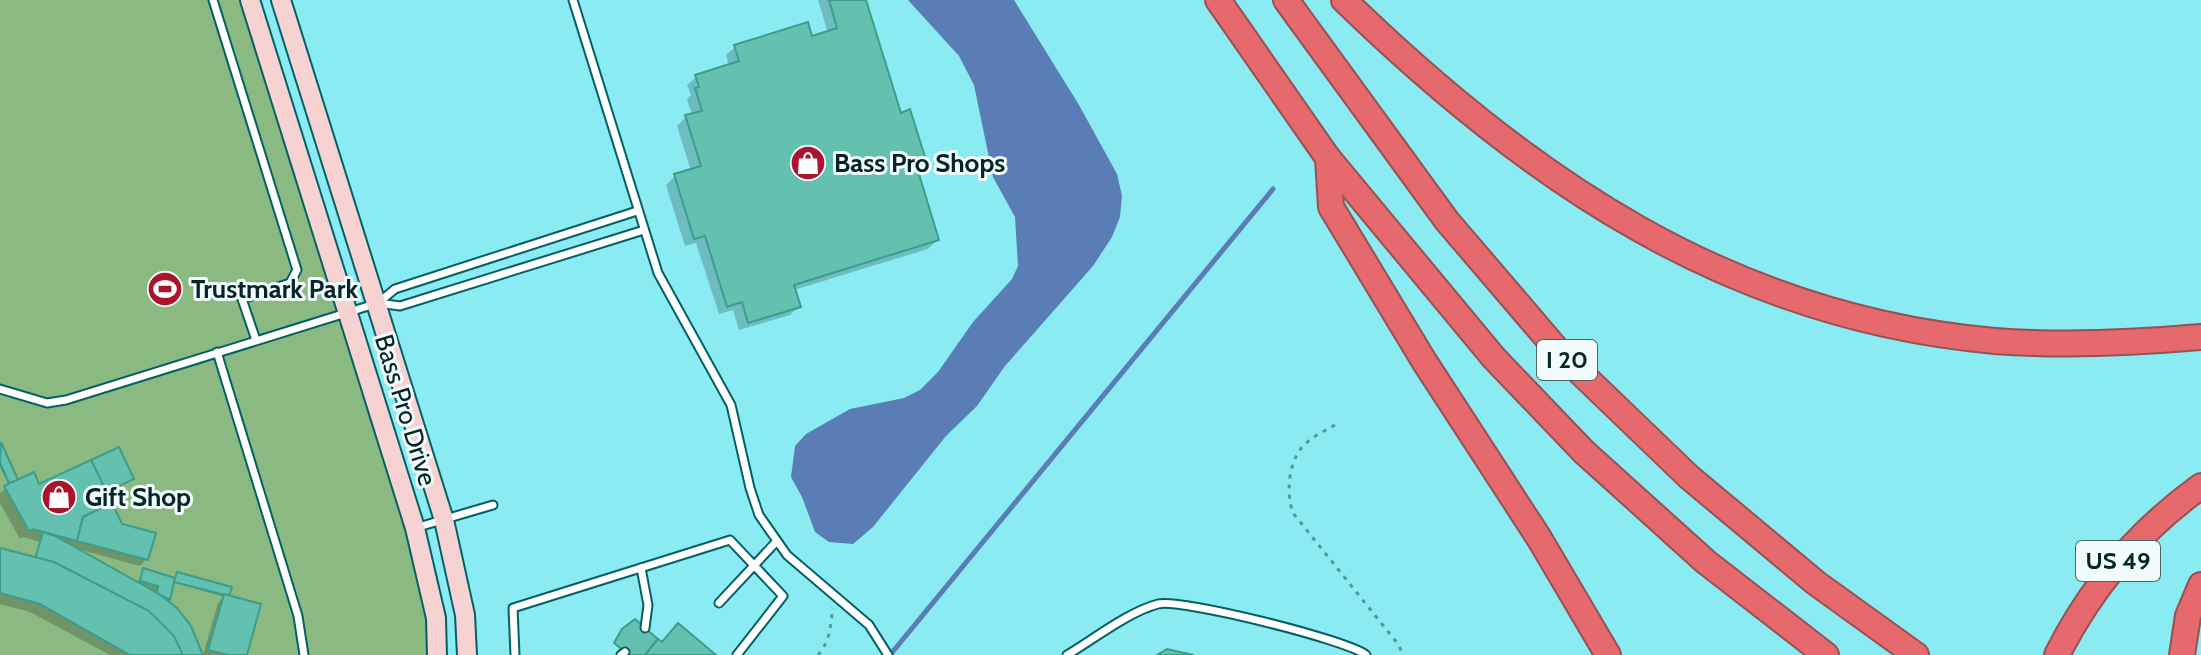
<svg xmlns="http://www.w3.org/2000/svg" width="2201" height="655" viewBox="0 0 2201 655" font-family="Cabin,sans-serif">
  <style>
    .green { fill: #8ab981 }
    .water { fill: #5b7db5 }
    .shadow { fill: #0003 }
    .lines { fill: none; stroke-linecap: round; stroke-linejoin: round }
    .stream { stroke: #5b7db5; stroke-width: 5 }
    .building { fill: #64c1b0; stroke: #3d9d8d; stroke-width: 2 }
    .lane-casing { stroke: #056064; stroke-width: 11 }
    .secondary-casing { stroke: #056064; stroke-width: 22 }
    .highway-casing { stroke: #975154; stroke-width: 28 }
    .path { stroke: #52989d; stroke-width: 3; stroke-dasharray: 4 6; stroke-linecap: butt }
    .lane { stroke: #fff; stroke-width: 7 }
    .secondary { stroke: #f7d2d3; stroke-width: 18 }
    .highway { stroke: #e5696d; stroke-width: 24 }
    .labels { text-anchor: middle; stroke-width: 6; stroke-linejoin: round; paint-order: stroke }
    .shield { fill: #f3fcfd; stroke: #4c6667; stroke-width: 2 }
    .shield-label { font-size: 24px; font-weight: bold; fill: #052527 }
    .poi-label { font-size: 26px; font-weight: bold; fill: #052527; stroke: #f3fcfd; text-anchor: start }
    .street-label { font-size: 26px; fill: #052527; stroke: #f3fcfd }
  </style>
  <rect width="100%" height="100%" fill="#8aecf2"/>
  <path class="green" d="M0 0H239L420 578 430 625V655H0Z"/>
  <path class="water" d="M908 0H1014L1079 105 1117 174 1122 196 1120 217 1112 237 1093 266 1005 366 977 406 946 436 873 527 853 544 829 542 815 532 802 497 791 477 795 446 806 434 850 409 904 398 920 390 938 372 973 322 1012 279 1018 266 1015 217 993 177 974 85 959 56Z"/>
  <g class="shadow">
    <path d="M818 0H863L899 115 923 157 914 166 937 240 928 249 794 290 799 306 790 315 739 330 733 310 719 314 696 243 685 246 666 185 675 176 691 171 677 126 686 117 692 115 687 99 691 95 687 85 696 77 729 66 726 55 735 47 811 38 828 33Z"/>
    <path d="M0 445 17 482 38 487 132 479 105 493 121 526 146 559 140 566 78 549 137 584 143 570 175 580 229 588 227 597 245 655H203L218 603 224 597 172 582 166 602 200 655H110L30 612 0 604V550L36 559 41 542 23 537 20 539 0 503V493L9 486 0 467Z"/>
  </g>
  <g class="lines">
    <path class="stream" d="M890 655 1273 189"/>
  </g>
  <g class="building">
    <path d="M829 0H866L901 113 910 109 925 157 915 161 939 240 794 285 801 307 748 323 742 302 727 307 705 236 694 239 674 174 701 166 685 115 702 111 695 88 699 87 695 75 739 61 734 45 808 22 812 36 837 28Z"/>
    <path d="M1 442 18 480 9 483 0 463Z"/>
    <path d="M119 447 134 479 106 492 91 460Z"/>
    <path d="M91 460 112 503 83 517 77 541 33 529 29 531 4 486 34 472 39 484Z"/>
    <path d="M112 503 122 524 156 533 148 560 77 541 83 517Z"/>
    <path d="M43 532 55 536 159 594 177 608 191 626 203 655H156L145 638 135 630 30 576Z"/>
    <path d="M0 548 54 562 149 611 174 636 183 655H130L40 604 0 593Z"/>
    <path d="M143 568 175 578 170 600 157 593 158 586 140 581Z"/>
    <path d="M177 572 232 587 229 596 174 582Z"/>
    <path d="M224 594 261 604 247 655H228L208 650Z"/>
    <path d="M635 619 658 639 645 655H629L614 643 622 629Z"/>
    <path d="M678 623 716 655H645L658 639 662 642Z"/>
    <path d="M1167 649 1171 650 1194 655H1157Z"/>
  </g>
  <g class="lines">
    <defs>
      <g id="lane">
        <path d="M213 0 297 270 290 283 242 299 256 340"/>
        <path d="M573 0 658 273 731 405 750 488 759 515 787 555 869 625 888 655"/>
        <path d="M378 303 395 289 637 211"/>
        <path d="M217 352 298 616 304 655"/>
        <path d="M0 389 47 403 66 400 378 303 400 306 644 230"/>
        <path d="M415 528 493 505"/>
        <path d="M641 568 648 605 645 628"/>
        <path d="M719 603 776 542"/>
        <path d="M515 655 513 608 730 540 783 596 737 655"/>
        <path d="M621 655 625 652"/>
        <path d="M1067 655C1094 639 1128 612 1158 604 1180 598 1348 640 1366 655"/>
      </g>
      <g id="secondary">
        <path d="M250 0 415 528 436 618 437 655"/>
        <path d="M281 0 444 520 465 615 467 655"/>
      </g>
      <g id="highway">
        <path d="M1218 0 1328 158 1494 358 1584 452 1706 562 1826 655"/>
        <path d="M1286 0 1447 221 1559 352 1689 477 1816 583 1916 655"/>
        <path d="M1344 0C1529 180 1731 318 1995 341 2064 346 2132 343 2201 337"/>
        <path d="M1328 158 1331 207 1424 361 1539 538 1608 655"/>
        <path d="M2057 655C2091 587 2140 530 2201 486"/>
        <path d="M2182 655 2188 616 2201 585"/>
      </g>
    </defs>
    <use href="#lane" class="lane-casing"/>
    <use href="#secondary" class="secondary-casing"/>
    <use href="#highway" class="highway-casing"/>
    <g class="path">
      <path d="M1335 425C1324 431 1312 437 1303 446 1288 463 1286 493 1293 513L1398 644 1403 655"/>
      <path d="M818 655C831 640 830 626 833 608"/>
    </g>
    <use href="#lane" class="lane"/>
    <use href="#secondary" class="secondary"/>
    <use href="#highway" class="highway"/>
  </g>
  <defs>
    <symbol id="shop-disc" viewBox="-11 -11 22 22"><circle r="9.5" fill="#aa142d" stroke="#f3fcfd"/><path d="M-5-2.5h2.3a2.7 3.5 0 0 1 5.4 0H5L5.5 6h-11ZM-1.5-2.5h3a1.5 2.3 0 0 0-3 0Z" fill="#fff"/></symbol>
    <symbol id="stadium-disc" viewBox="-11 -11 22 22"><circle r="9.5" fill="#aa142d" stroke="#f3fcfd"/><path d="M0-5a6.5 5 0 1 0 0 10a6.5 5 0 1 0 0-10ZM-3.5-1.8h7v3.6h-7Z" fill="#fff"/></symbol>
  </defs>
  <g fill-rule="evenodd">
    <use href="#shop-disc" x="788" y="143" width="40" height="40"/>
    <use href="#stadium-disc" x="145" y="269" width="40" height="40"/>
    <use href="#shop-disc" x="39" y="477" width="40" height="40"/>
  </g>
  <g class="labels">
    <g class="shield">
      <rect x="1537" y="340" width="60" height="40" rx="6"/>
      <rect x="2076" y="541" width="84" height="40" rx="6"/>
    </g>
    <g class="shield-label">
      <text x="1567" y="368">I 20</text>
      <text x="2118" y="569">US 49</text>
    </g>
    <g class="poi-label">
      <text x="834" y="172">Bass Pro Shops</text>
      <text x="191" y="298">Trustmark Park</text>
      <text x="85" y="506">Gift Shop</text>
    </g>
    <g class="street-label">
      <text transform="translate(406 410) rotate(73)" y="9">Bass Pro Drive</text>
    </g>
  </g>
</svg>
